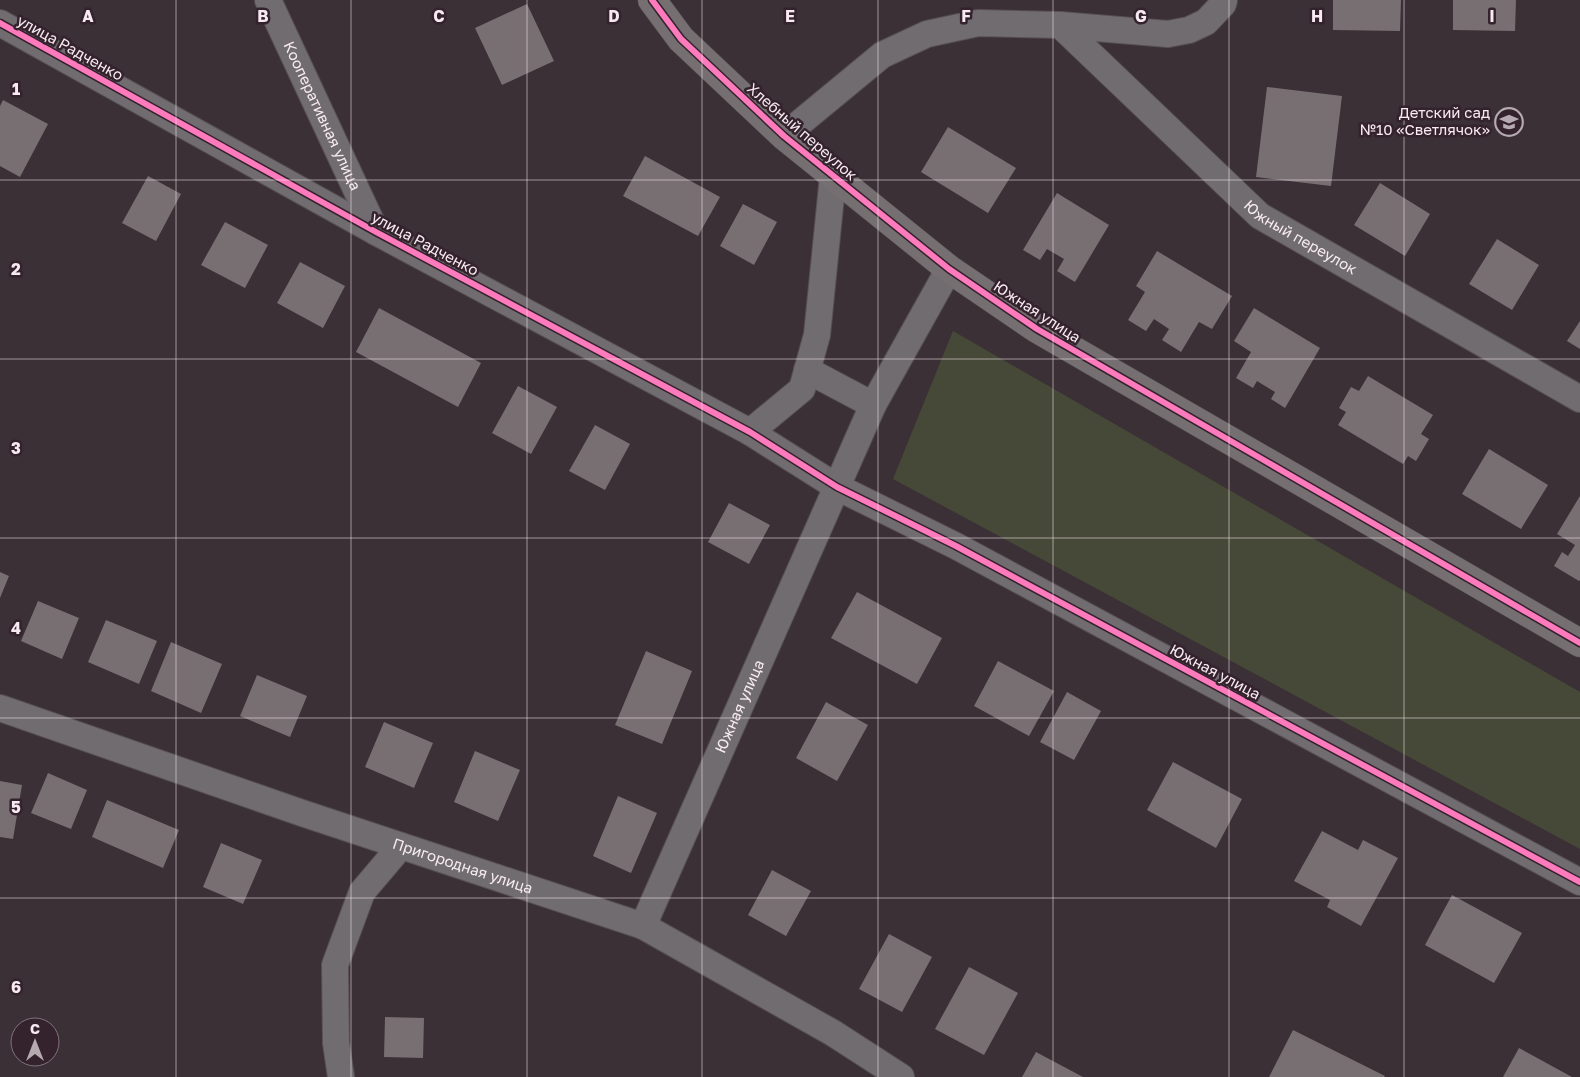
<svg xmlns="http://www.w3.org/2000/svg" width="1580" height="1077" viewBox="0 0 1580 1077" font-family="'Golos Text',sans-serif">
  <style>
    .green { fill: #474938 }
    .building { fill: #786f73 }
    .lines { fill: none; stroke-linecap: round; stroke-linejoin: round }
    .street-casing { stroke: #574f53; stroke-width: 28 }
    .secondary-casing { stroke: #574f53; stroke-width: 29 }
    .street { stroke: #716c6f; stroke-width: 26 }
    .secondary { stroke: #756f71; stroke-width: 28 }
    .cycleway-casing { stroke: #34222c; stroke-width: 9 }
    .cycleway { stroke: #fd7abc; stroke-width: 6 }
    .grid { fill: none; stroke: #f7ebf1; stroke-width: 1; stroke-opacity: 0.55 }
    .labels { text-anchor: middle; stroke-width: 5; stroke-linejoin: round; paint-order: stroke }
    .street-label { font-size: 15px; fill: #f7ebf1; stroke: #34222c }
    .poi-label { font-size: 15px; fill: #f7ebf1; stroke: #34222c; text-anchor: end }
    .grid-label { font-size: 16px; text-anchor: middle; font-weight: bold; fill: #f7ebf1; stroke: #34222c; stroke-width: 5; stroke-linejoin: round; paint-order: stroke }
  </style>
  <rect width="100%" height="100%" fill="#3a3035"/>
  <path class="green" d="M953 331 1580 692V849L893 479Z"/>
  <g class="building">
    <path d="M1333 0H1401L1400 31 1333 30Z"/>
    <path d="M1453 0H1516L1515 31 1453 30Z"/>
    <path d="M527 4 554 61 502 85 475 28Z"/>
    <path d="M1267 87 1342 96 1331 186 1256 177Z"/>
    <path d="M3 100 48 124 20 177 0 166V106Z"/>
    <path d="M948 127 1016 168 988 213 921 172Z"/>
    <path d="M645 156 720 197 698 236 623 196Z"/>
    <path d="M148 176 181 194 156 241 122 223Z"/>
    <path d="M1380 183 1430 214 1405 256 1354 225Z"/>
    <path d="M1057 193 1109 225 1075 282 1057 271 1064 259 1047 249 1040 260 1023 250Z"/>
    <path d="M743 204 777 222 754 265 720 246Z"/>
    <path d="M225 222 268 245 245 288 201 265Z"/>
    <path d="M1497 239 1539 265 1512 310 1469 284Z"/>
    <path d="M1157 251 1232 296 1212 329 1199 322 1181 352 1162 340 1169 329 1154 319 1146 331 1128 320 1145 292 1136 286Z"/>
    <path d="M300 262 345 286 323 328 277 303Z"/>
    <path d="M379 308 481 363 458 407 356 352Z"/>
    <path d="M1254 308 1320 348 1285 408 1271 399 1275 392 1257 381 1253 388 1236 378 1251 352 1234 341Z"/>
    <path d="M1580 321V349L1567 341Z"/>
    <path d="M1368 376 1433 415 1421 434 1429 439 1416 461 1408 456 1403 464 1338 425 1346 412 1339 408 1351 387 1359 391Z"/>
    <path d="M518 386 557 407 531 454 492 433Z"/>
    <path d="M595 425 630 444 605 490 569 471Z"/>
    <path d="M1489 449 1548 485 1521 529 1462 494Z"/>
    <path d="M1580 496V580L1579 581 1554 566 1562 552 1568 556 1575 545 1557 534Z"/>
    <path d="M729 503 770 525 749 564 708 542Z"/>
    <path d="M0 572 9 576 0 598Z"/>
    <path d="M857 592 942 638 917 684 831 638Z"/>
    <path d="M38 601 79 618 62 659 21 641Z"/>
    <path d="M106 620 157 641 139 684 88 662Z"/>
    <path d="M171 642 222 664 201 713 151 691Z"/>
    <path d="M646 651 692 671 662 744 615 725Z"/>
    <path d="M998 661 1054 691 1029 736 974 706Z"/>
    <path d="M257 675 307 696 290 737 240 716Z"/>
    <path d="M1067 692 1101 711 1074 760 1040 742Z"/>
    <path d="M826 702 868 725 837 781 796 758Z"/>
    <path d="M384 722 433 743 414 788 365 767Z"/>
    <path d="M475 751 520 770 498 821 454 802Z"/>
    <path d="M1173 762 1242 799 1216 848 1147 810Z"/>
    <path d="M48 773 87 790 71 829 31 813Z"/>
    <path d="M0 781 22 785 13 839 0 837Z"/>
    <path d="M618 796 657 813 631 873 593 856Z"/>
    <path d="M107 800 179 830 163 868 92 837Z"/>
    <path d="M1322 831 1358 850 1363 840 1398 858 1361 926 1327 907 1330 900 1294 881Z"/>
    <path d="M221 843 262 860 243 904 203 887Z"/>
    <path d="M772 870 811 891 786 936 748 915Z"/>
    <path d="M1452 895 1522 933 1494 983 1425 945Z"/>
    <path d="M889 934 932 957 902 1012 859 989Z"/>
    <path d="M969 967 1018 993 984 1055 935 1029Z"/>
    <path d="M385 1017 424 1018 423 1058 384 1057Z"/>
    <path d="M1293 1030 1385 1076 1384 1077H1269Z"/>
    <path d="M1519 1048 1572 1077H1503Z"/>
    <path d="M1036 1052 1083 1077H1022Z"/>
  </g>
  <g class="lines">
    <defs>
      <g id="street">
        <path id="s1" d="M268 0 376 232"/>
        <path d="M0 23 376 232 750 432 837 487 956 546 1580 882"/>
        <path id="s2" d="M1060 25 1260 216 1580 399"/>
        <path d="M784 136 882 55 927 34 978 23 1060 25 1168 34 1189 30 1206 22 1223 4 1224 0"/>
        <path d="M807 370 873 405"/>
        <path d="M750 432 802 389 817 335 833 176"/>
        <path id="s3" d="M0 708 302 813 643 926 833 1033 901 1077"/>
        <path id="s4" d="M643 926 873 405 949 269"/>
        <path d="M341 1077 336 1043 335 965 362 892 401 846"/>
      </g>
      <path id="secondary" d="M652 0 681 39 784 136 949 269 1037 329 1580 643"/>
    </defs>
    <use href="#street" class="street-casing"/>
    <use href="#secondary" class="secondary-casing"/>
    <use href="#street" class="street"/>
    <use href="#secondary" class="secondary"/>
    <defs>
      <g id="cycleway">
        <path d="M652 0 681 39 784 136 949 269 1037 329 1580 643"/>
        <path d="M0 23 376 232 750 432 837 487 956 546 1580 882"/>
      </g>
    </defs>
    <use href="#cycleway" class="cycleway-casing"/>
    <use href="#cycleway" class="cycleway"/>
  </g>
  <path class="grid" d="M176 0V1077M351 0V1077M527 0V1077M702 0V1077M878 0V1077M1053 0V1077M1229 0V1077M1404 0V1077M0 180H1580M0 359H1580M0 538H1580M0 718H1580M0 898H1580"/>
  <defs>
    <symbol id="school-ring" viewBox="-11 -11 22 22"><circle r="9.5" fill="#34222c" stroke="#b5aaaf" stroke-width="1.5"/><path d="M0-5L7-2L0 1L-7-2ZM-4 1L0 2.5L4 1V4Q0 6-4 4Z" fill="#b5aaaf"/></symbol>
  </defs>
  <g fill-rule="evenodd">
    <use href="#school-ring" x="1493" y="106" width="32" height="32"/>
  </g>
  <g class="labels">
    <g class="street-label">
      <text transform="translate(70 48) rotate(29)" y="5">улица Радченко</text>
      <text dy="5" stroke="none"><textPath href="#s1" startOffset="128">Кооперативная улица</textPath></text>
      <text transform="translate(802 132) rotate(41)" y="5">Хлебный переулок</text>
      <text dy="5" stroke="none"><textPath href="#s2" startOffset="322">Южный переулок</textPath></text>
      <text transform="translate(425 244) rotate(28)" y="5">улица Радченко</text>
      <text transform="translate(1037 312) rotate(33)" y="5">Южная улица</text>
      <text transform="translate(1215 672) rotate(28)" y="5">Южная улица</text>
      <text dy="5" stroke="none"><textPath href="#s4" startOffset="240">Южная улица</textPath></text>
      <text dy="5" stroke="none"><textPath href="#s3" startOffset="489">Пригородная улица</textPath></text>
    </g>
    <g class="poi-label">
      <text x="1490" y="118">Детский сад<tspan x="1490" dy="17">№10 «Светлячок»</tspan></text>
    </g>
  </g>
  <g class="grid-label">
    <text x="88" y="22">A</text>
    <text x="263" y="22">B</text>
    <text x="439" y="22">C</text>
    <text x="614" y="22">D</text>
    <text x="790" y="22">E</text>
    <text x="966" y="22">F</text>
    <text x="1141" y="22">G</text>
    <text x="1317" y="22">H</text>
    <text x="1492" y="22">I</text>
    <text x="16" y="95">1</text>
    <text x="16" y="275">2</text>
    <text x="16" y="454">3</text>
    <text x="16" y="634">4</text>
    <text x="16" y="813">5</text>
    <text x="16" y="993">6</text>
  </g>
  <g transform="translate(35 1042)"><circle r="24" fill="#34222c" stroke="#82727b"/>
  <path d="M0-4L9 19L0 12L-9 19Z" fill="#b5aaaf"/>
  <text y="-8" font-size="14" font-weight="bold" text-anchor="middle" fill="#f7ebf1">С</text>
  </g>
</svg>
